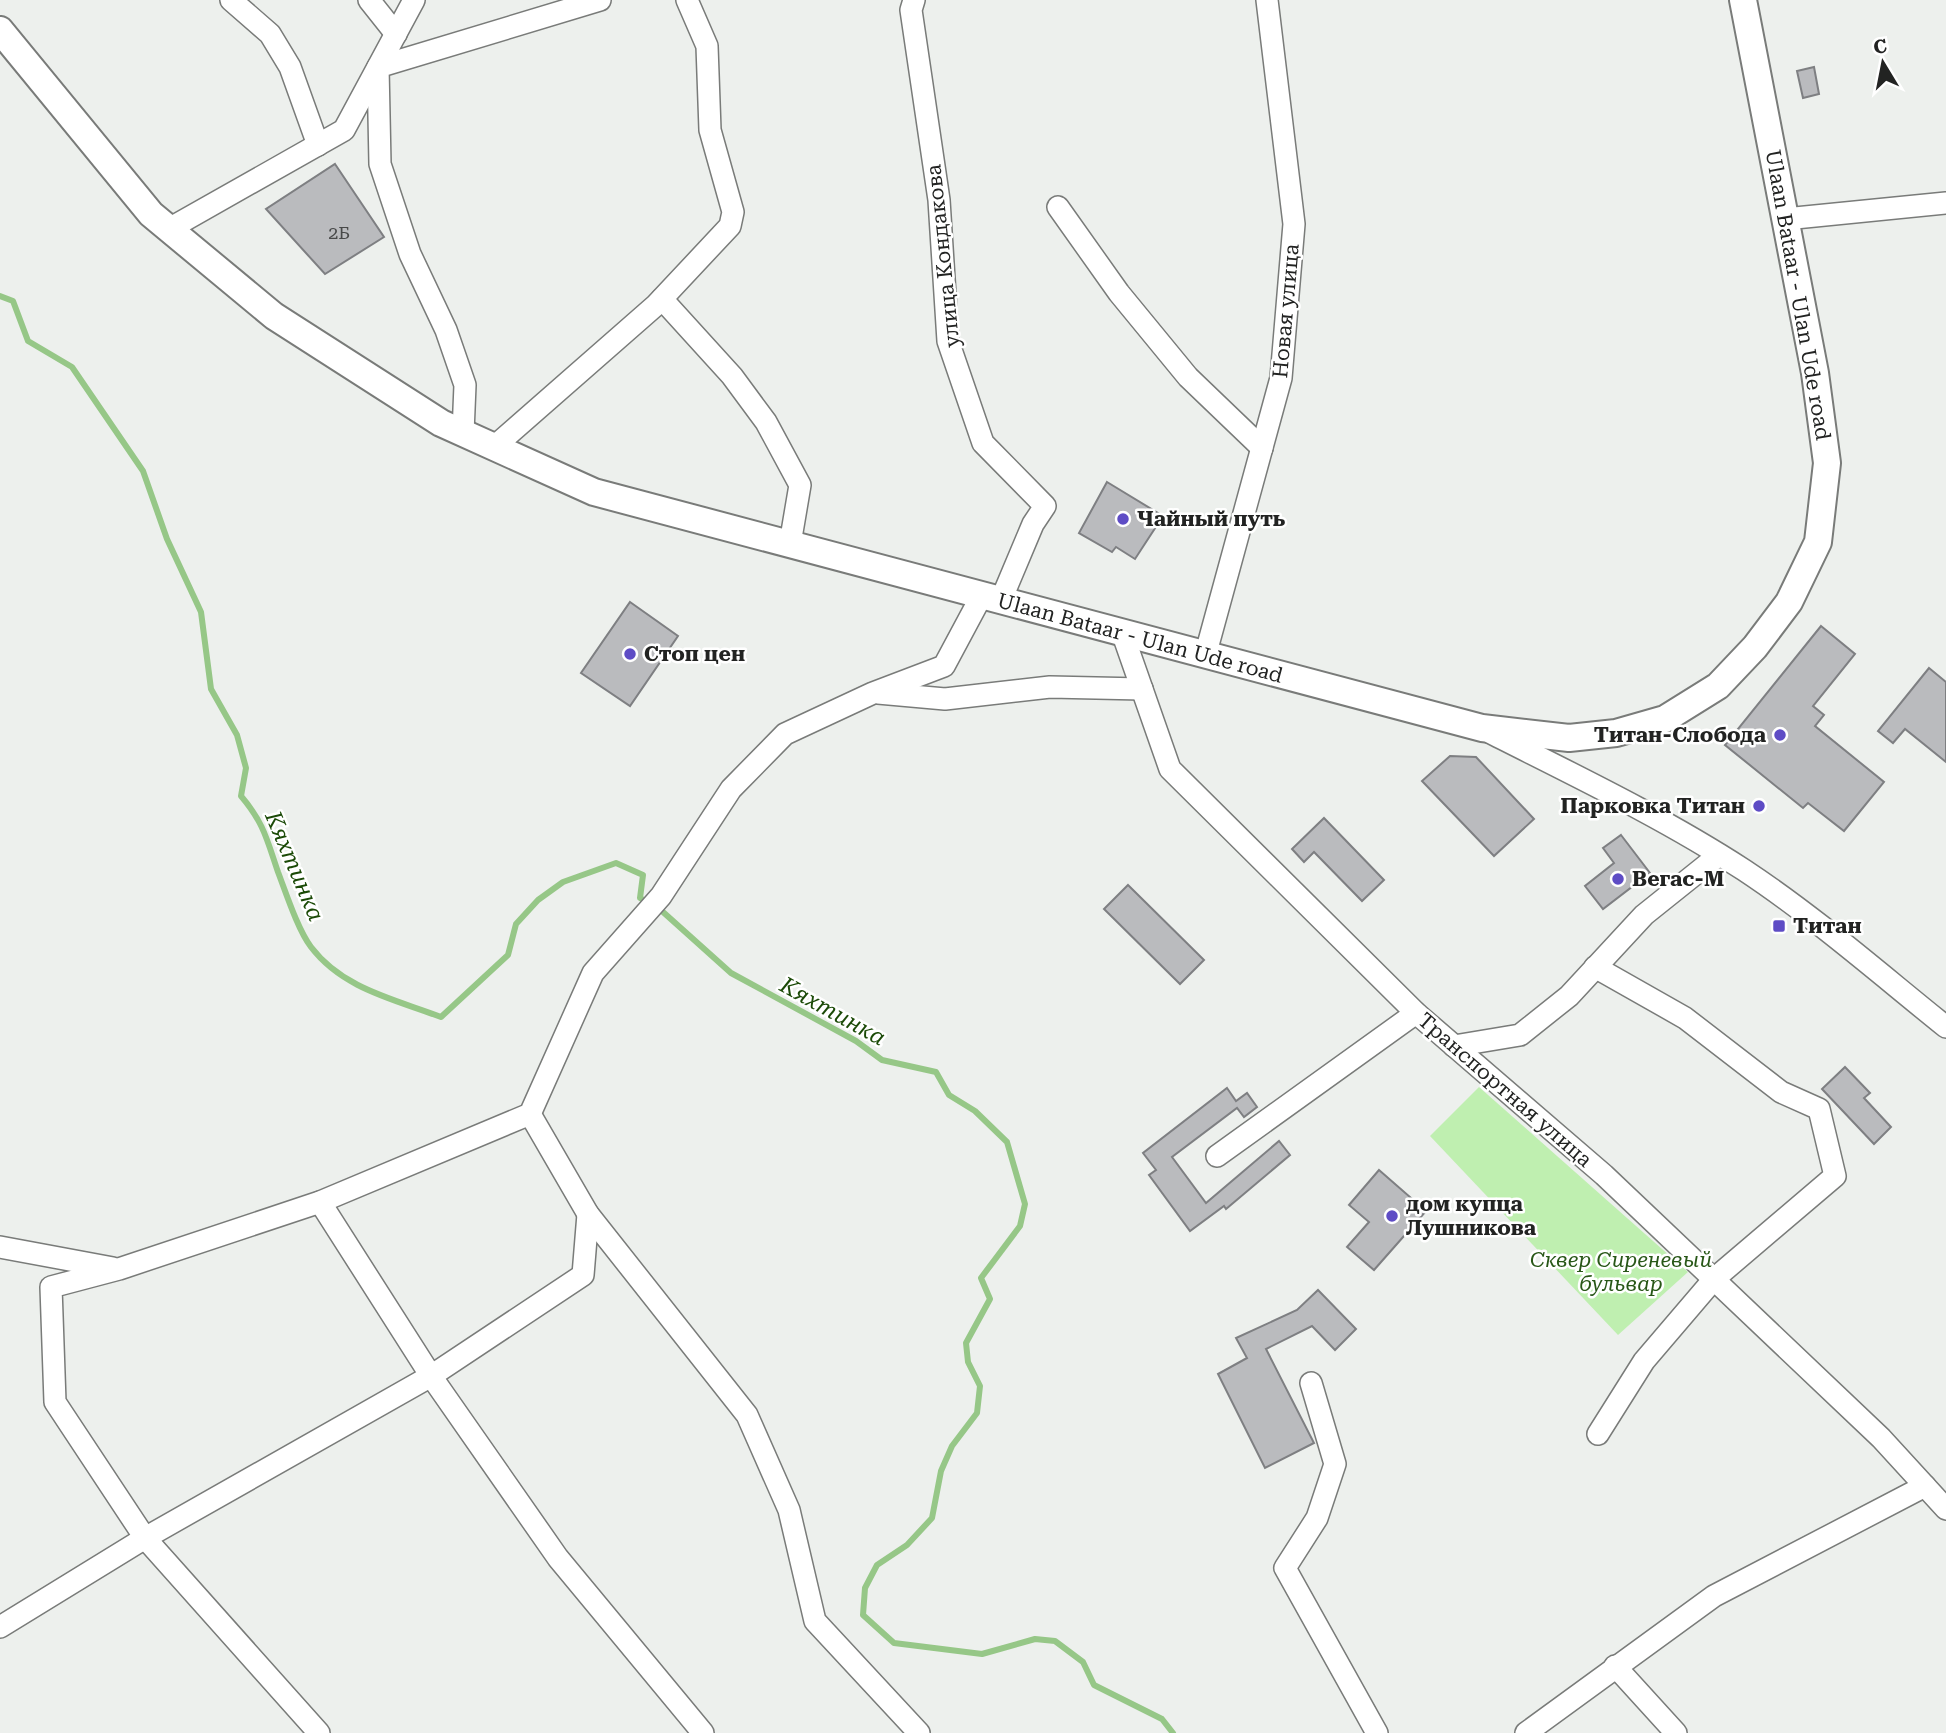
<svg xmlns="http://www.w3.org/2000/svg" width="1946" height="1733" viewBox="0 0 1946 1733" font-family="'Roboto Serif',serif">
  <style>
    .green { fill: #bfefb0 }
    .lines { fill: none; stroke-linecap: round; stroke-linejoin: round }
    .stream { stroke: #96c787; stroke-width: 6 }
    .building { fill: #babbbe; stroke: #7e7f82; stroke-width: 2 }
    .minor-casing { stroke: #797b79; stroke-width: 24 }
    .major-casing { stroke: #797b79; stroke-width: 30 }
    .minor { stroke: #fff; stroke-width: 21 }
    .major { stroke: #fff; stroke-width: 26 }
    .poi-dot { fill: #5e4cc5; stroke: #fff; stroke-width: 2.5 }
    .labels { text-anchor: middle; stroke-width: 5; stroke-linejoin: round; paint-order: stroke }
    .number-label { font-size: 18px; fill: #484949 }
    .street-label { font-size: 21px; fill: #222322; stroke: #fff }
    .poi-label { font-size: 21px; font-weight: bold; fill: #222322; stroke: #fff; text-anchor: start }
    .park-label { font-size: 21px; font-style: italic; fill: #285717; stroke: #fff }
    .water-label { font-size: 23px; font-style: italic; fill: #1b4a07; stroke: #fff }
  </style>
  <rect width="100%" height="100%" fill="#edf0ed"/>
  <path class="green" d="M1479 1087 1688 1272 1618 1335 1430 1136Z"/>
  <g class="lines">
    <g class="stream">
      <path d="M0 296 13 301 28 341 72 367 143 471 167 539 201 612 211 689 237 735 246 768 241 796C264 823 267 840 278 872 286 893 298 930 311 947 343 989 394 999 441 1017L508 955 516 924 538 900 563 882 616 863 643 875 640 898 649 903"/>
      <path d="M663 912 731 973 856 1041 882 1060 936 1072 949 1095 975 1111 1007 1142 1025 1204 1020 1226 981 1278 990 1299 966 1343 968 1362 980 1386 977 1413 952 1446 941 1471 932 1518 907 1545 877 1565 865 1588 863 1615 894 1643 982 1654 1035 1639 1055 1641 1083 1662 1094 1685 1162 1719 1173 1733"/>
    </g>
  </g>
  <g class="building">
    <path d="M1814 67 1819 94 1803 98 1797 71Z"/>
    <path d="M335 164 384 237 325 274 266 209Z"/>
    <path d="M1107 482 1163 516 1135 559 1116 547 1112 552 1079 533Z"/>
    <path d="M630 602 678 636 630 706 581 673Z"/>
    <path d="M1821 626 1855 654 1813 706 1824 715 1815 726 1884 782 1844 831 1808 803 1803 808 1725 745Z"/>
    <path d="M1929 668 1946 682V762L1905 729 1893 743 1878 731Z"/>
    <path d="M1450 756 1476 757 1534 819 1494 856 1422 781Z"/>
    <path d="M1324 818 1384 880 1362 901 1314 852 1304 862 1292 849Z"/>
    <path d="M1621 835 1650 873 1603 909 1585 886 1614 863 1603 848Z"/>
    <path d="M1128 885 1204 960 1180 984 1104 909Z"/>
    <path d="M1845 1067 1870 1093 1864 1098 1891 1127 1874 1144 1822 1089Z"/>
    <path d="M1227 1088 1236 1101 1247 1093 1257 1107 1244 1117 1237 1108 1172 1157 1206 1203 1279 1141 1290 1155 1226 1209 1224 1206 1190 1231 1149 1175 1156 1170 1143 1153Z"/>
    <path d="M1379 1170 1426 1211 1374 1270 1347 1247 1369 1222 1349 1205Z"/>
    <path d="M1318 1290 1356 1329 1335 1350 1312 1326 1266 1349 1314 1443 1265 1468 1218 1374 1247 1358 1236 1338 1297 1310Z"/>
  </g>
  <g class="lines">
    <defs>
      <g id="minor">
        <path d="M231 0 270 34 290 67 318 145"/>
        <path d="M369 0 396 34"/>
        <path d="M914 0 911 10 939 200 948 341 983 443 1045 506 1033 524 1001 600"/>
        <path d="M1058 207 1119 293 1188 377 1262 448"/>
        <path d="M1785 219 1946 203"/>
        <path d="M169 229 344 130 414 0"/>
        <path d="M662 299 732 376 766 422 800 485 790 544"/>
        <path d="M463 433 465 385 446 330 410 254 380 164 378 67 600 0"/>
        <path d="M494 447 656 305 730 226 733 212 710 130 707 46 687 0"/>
        <path d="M1122 632 1170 769 1416 1013 1604 1175 1881 1438 1946 1509"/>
        <path d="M1205 656 1281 378 1294 224 1267 0"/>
        <path d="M878 693 945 699 1050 687 1142 689"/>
        <path d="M1491 733C1576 776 1664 818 1744 870 1815 917 1880 974 1946 1027"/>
        <path d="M1595 967 1685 1018 1781 1092 1819 1109 1835 1176 1714 1279 1644 1361 1598 1434"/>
        <path d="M1454 1046 1520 1035 1569 996 1644 915 1719 855"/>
        <path d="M530 1114 588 1214 747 1415 789 1510 815 1621 919 1733"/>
        <path d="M1217 1156 1416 1013"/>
        <path d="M320 1202 431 1376 558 1558 703 1733"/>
        <path d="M0 1247 113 1268"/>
        <path d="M1311 1383 1335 1464 1317 1518 1285 1568 1377 1733"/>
        <path d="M0 1627 145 1538 431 1376 583 1275 588 1214"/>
        <path d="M1615 1666 1676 1733"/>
        <path d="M319 1733 145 1538 55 1402 51 1287 119 1269 320 1202 530 1114 593 973 661 896 731 789 785 734 873 693 944 666 982 595"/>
        <path d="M1526 1733 1714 1596 1925 1486"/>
      </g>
      <path id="major" d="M0 30 151 214 274 316 441 423 594 492 1482 728 1569 738 1616 733 1665 719 1718 686 1755 647 1789 602 1818 542 1827 463 1815 373 1743 0"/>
    </defs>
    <use href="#minor" class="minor-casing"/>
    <use href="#major" class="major-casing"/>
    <use href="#minor" class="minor"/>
    <use href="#major" class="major"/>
  </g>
  <g class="poi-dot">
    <circle cx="1123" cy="519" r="7"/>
    <circle cx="630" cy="654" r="7"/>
    <circle cx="1780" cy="735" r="7"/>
    <circle cx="1759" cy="806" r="7"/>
    <circle cx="1618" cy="879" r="7"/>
    <rect x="1772" y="919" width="14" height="14" rx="3.5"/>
    <circle cx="1392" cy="1216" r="7"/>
  </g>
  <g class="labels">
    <g class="number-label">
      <text x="339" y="239">2Б</text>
    </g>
    <g class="street-label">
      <text transform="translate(943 256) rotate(-96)" y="7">улица Кондакова</text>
      <text transform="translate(1798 295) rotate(80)" y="7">Ulaan Bataar - Ulan Ude road</text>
      <text transform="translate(1286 311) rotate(-85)" y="7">Новая улица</text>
      <text transform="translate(1140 638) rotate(15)" y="7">Ulaan Bataar - Ulan Ude road</text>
      <text transform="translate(1505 1090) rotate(41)" y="7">Транспортная улица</text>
    </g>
    <g class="poi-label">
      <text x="1137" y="526">Чайный путь</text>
      <text x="644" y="661">Стоп цен</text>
      <text x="1766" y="742" text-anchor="end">Титан-Слобода</text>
      <text x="1745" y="813" text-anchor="end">Парковка Титан</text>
      <text x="1632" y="886">Вегас-М</text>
      <text x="1793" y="933">Титан</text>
      <text x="1406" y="1211">дом купца<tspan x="1406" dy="24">Лушникова</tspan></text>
    </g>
    <g class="park-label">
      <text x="1621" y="1267">Сквер Сиреневый<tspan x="1621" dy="24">бульвар</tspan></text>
    </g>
    <g class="water-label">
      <text transform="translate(295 866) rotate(67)" y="8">Кяхтинка</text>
      <text transform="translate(833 1011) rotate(29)" y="8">Кяхтинка</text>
    </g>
  </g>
  <g transform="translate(1883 63) rotate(350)" stroke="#ffffff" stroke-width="5" paint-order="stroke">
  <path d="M0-5L12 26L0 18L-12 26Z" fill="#222322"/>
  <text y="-10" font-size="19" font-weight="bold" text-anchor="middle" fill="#222322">С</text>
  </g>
</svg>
